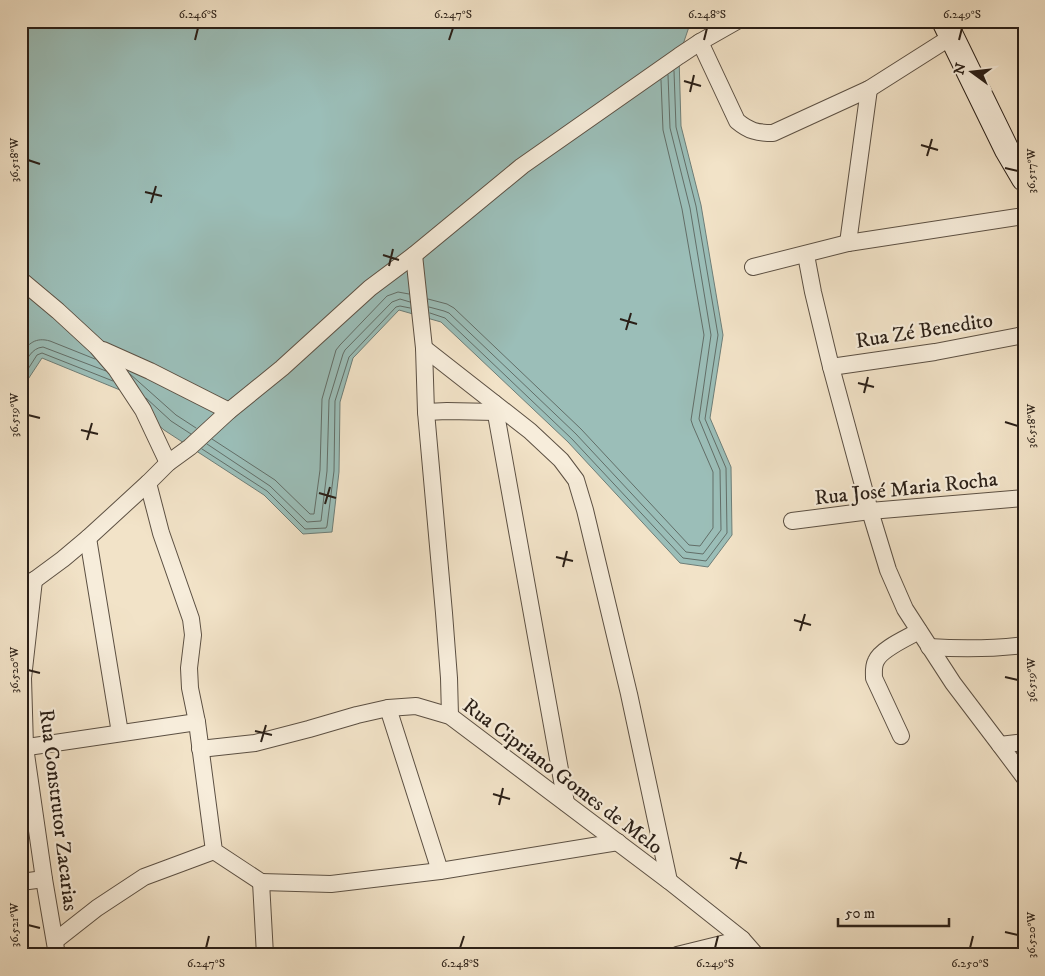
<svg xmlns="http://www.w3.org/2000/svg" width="1045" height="976" viewBox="0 0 1045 976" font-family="'IM FELL DW Pica',serif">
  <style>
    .water { fill: #9bbeb8; stroke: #6e7e78 }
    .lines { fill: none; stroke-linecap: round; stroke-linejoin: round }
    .shore { stroke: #626e68; stroke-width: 1 }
    .street-casing { stroke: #5c5043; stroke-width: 18 }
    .secondary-casing { stroke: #2a1f17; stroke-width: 26 }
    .street { stroke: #f7eddb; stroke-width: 16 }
    .secondary { stroke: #f7eddb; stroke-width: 24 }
    .ticks { fill: none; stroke: #2a1f17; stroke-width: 2 }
    .labels { text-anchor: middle; stroke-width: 4.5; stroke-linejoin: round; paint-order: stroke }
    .street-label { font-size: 21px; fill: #2a1f17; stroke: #f7eddb }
    .neatline { fill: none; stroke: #2a1f17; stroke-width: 2 }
    .ticks-label { font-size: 12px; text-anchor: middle; fill: #2a1f17 }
  </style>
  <rect width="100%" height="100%" fill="#f2e3c8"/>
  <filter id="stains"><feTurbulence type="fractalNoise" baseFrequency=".004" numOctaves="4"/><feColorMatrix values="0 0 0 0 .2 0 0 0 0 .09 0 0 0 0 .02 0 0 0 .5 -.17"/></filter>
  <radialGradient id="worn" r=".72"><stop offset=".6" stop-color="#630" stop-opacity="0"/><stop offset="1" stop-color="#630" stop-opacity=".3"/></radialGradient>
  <path class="water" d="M21 21H691L679 56 681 126 701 205 723 335 710 418 731 467 732 535 708 567 680 563 568 442 441 322 399 310 353 358 340 402 339 472 332 532 303 534 264 495 164 430 120 390 42 358 21 390Z"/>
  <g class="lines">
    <g class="shore">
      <path d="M428 299 447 304 454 308 581 429 689 545 700 546 713 528V472L693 426 691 420 704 335 682 209 663 130 661 80"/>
      <path d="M429 307 444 311 449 313 576 434 686 552 703 554 721 530 720 470 699 419 711 335 690 208 670 128 668 75"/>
      <path d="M430 313 445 318 572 439 683 558 706 561 727 533 726 468 705 419 718 335 696 206 676 127 674 71"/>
      <path d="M21 355C28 343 36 337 50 341L95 359"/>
      <path d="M21 369C27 360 31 348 43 347L106 371"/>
      <path d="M130 374 176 415 196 428"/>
      <path d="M21 380 37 355 42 353 113 381"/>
      <path d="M146 398 171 421 191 434"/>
      <path d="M212 439 275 480 310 514H314L320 470 322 399 336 350 340 345 387 296 398 292 409 294"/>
      <path d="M207 444 270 486 307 522 321 521 327 471 329 400 343 354 345 350 392 302 400 299 410 302"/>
      <path d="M202 449 267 491 305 529 326 528 327 526 334 471 335 401 349 357 396 307 400 306 410 308"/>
    </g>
    <defs>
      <g id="street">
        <path d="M700 42 737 121C749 131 757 133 773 133L869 89 951 37"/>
        <path d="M848 243 869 89"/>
        <path d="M414 255 424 348 426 412 444 613 449 678 450 716"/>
        <path d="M806 255 813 292 831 367 870 511 888 570 905 609 953 683 1000 745 1024 777"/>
        <path d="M753 267 848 243 1024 216"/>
        <path d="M21 280 58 311 97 347 116 369 143 410 168 463"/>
        <path d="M424 348 530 431 561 460 576 480 585 510 629 694 669 881"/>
        <path d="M103 350 150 371 229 411"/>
        <path d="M831 367 935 352 1018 336 1024 334"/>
        <path d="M494 403 566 803"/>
        <path d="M426 412 447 411 496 412"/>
        <path d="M148 483 161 533 191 619 193 635 189 668 190 688 197 722 214 851 261 882"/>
        <path d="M792 521 870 511 1024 498"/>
        <path d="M88 538 120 733"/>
        <path d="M34 580 23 678 25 747 44 879 57 955"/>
        <path d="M21 590 63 559 88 538 148 483 168 463 190 447 229 411 282 368 370 288 414 255 522 166 679 56 700 42 737 21"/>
        <path d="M929 647C961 649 992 649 1024 645"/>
        <path d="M388 708 440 871"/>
        <path d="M901 736 874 678C874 672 873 667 876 661 881 649 907 638 919 631"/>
        <path d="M1000 745 1024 742"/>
        <path d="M21 748 197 722"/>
        <path d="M200 749 255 743 309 729 357 715 388 708 416 706 450 716 669 881 742 939 756 955"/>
        <path d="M21 882 44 879"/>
        <path d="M261 882 331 884 440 871 618 842"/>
        <path d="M261 882 265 955"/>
        <path d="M55 941 97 908 144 877 214 851"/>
        <path d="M677 955 742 939"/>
      </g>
      <path id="secondary" d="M944 21 1007 150 1024 179"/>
    </defs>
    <use href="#street" class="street-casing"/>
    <use href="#secondary" class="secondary-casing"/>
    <use href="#street" class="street"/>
    <use href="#secondary" class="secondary"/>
  </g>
  <path class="ticks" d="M195 40 198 28M449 40 453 28M704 40 707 28M959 40 962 28M684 81 701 86M690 92 694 75M921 145 938 150M927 156 932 139M28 160 40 164M1005 168 1018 171M145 192 162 196M151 203 156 186M383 255 399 260M389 266 393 249M620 319 637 324M626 330 631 313M858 383 874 387M864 393 868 377M28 415 40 418M1005 422 1018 426M81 430 98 434M87 440 92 423M319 493 336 498M325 504 330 487M556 557 573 561M563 567 567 551M794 620 811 625M800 631 805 614M28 670 40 673M1005 677 1018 680M255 731 272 735M261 742 266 725M493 794 510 799M499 805 503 788M730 858 747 863M736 869 741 852M28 925 40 928M1005 932 1018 935M206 948 209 936M460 948 464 936M715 948 718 936M970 948 973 936"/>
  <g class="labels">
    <g class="street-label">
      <text transform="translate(924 330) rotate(-9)" y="7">Rua Zé Benedito</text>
      <text transform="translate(906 488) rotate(-6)" y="7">Rua José Maria Rocha</text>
      <text transform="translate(563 776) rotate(37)" y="7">Rua Cipriano Gomes de Melo</text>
      <text transform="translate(59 810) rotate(83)" y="7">Rua Construtor Zacarias</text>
    </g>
  </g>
  <rect width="1045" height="976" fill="none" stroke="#f2e3c8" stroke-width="55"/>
  <g transform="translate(972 72) rotate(285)" stroke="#f7eddb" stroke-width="4" paint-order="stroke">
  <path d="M0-4L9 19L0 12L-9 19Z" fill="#2a1f17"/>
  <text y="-8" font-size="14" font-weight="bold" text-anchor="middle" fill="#2a1f17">N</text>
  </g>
  <path d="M838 918v8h111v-8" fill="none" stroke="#2a1f17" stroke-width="2.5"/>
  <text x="845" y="918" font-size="15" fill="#2a1f17" stroke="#f7eddb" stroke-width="4" paint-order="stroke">50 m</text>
  <rect x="28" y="28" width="990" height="920" class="neatline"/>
  <g class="ticks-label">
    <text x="198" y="18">6.246°S</text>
    <text x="453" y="18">6.247°S</text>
    <text x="707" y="18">6.248°S</text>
    <text x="962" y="18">6.249°S</text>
    <text transform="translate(14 160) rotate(-90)" y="4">36.518°W</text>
    <text transform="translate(1031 171) rotate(-90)" y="4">36.517°W</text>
    <text transform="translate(14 415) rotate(-90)" y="4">36.519°W</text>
    <text transform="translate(1031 426) rotate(-90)" y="4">36.518°W</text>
    <text transform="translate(14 670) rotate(-90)" y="4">36.520°W</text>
    <text transform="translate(1031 680) rotate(-90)" y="4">36.519°W</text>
    <text transform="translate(14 925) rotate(-90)" y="4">36.521°W</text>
    <text transform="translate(1031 935) rotate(-90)" y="4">36.520°W</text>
    <text x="206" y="967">6.247°S</text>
    <text x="460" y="967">6.248°S</text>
    <text x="715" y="967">6.249°S</text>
    <text x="970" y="967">6.250°S</text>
  </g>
  <rect width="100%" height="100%" filter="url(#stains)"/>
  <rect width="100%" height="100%" fill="url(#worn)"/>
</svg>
